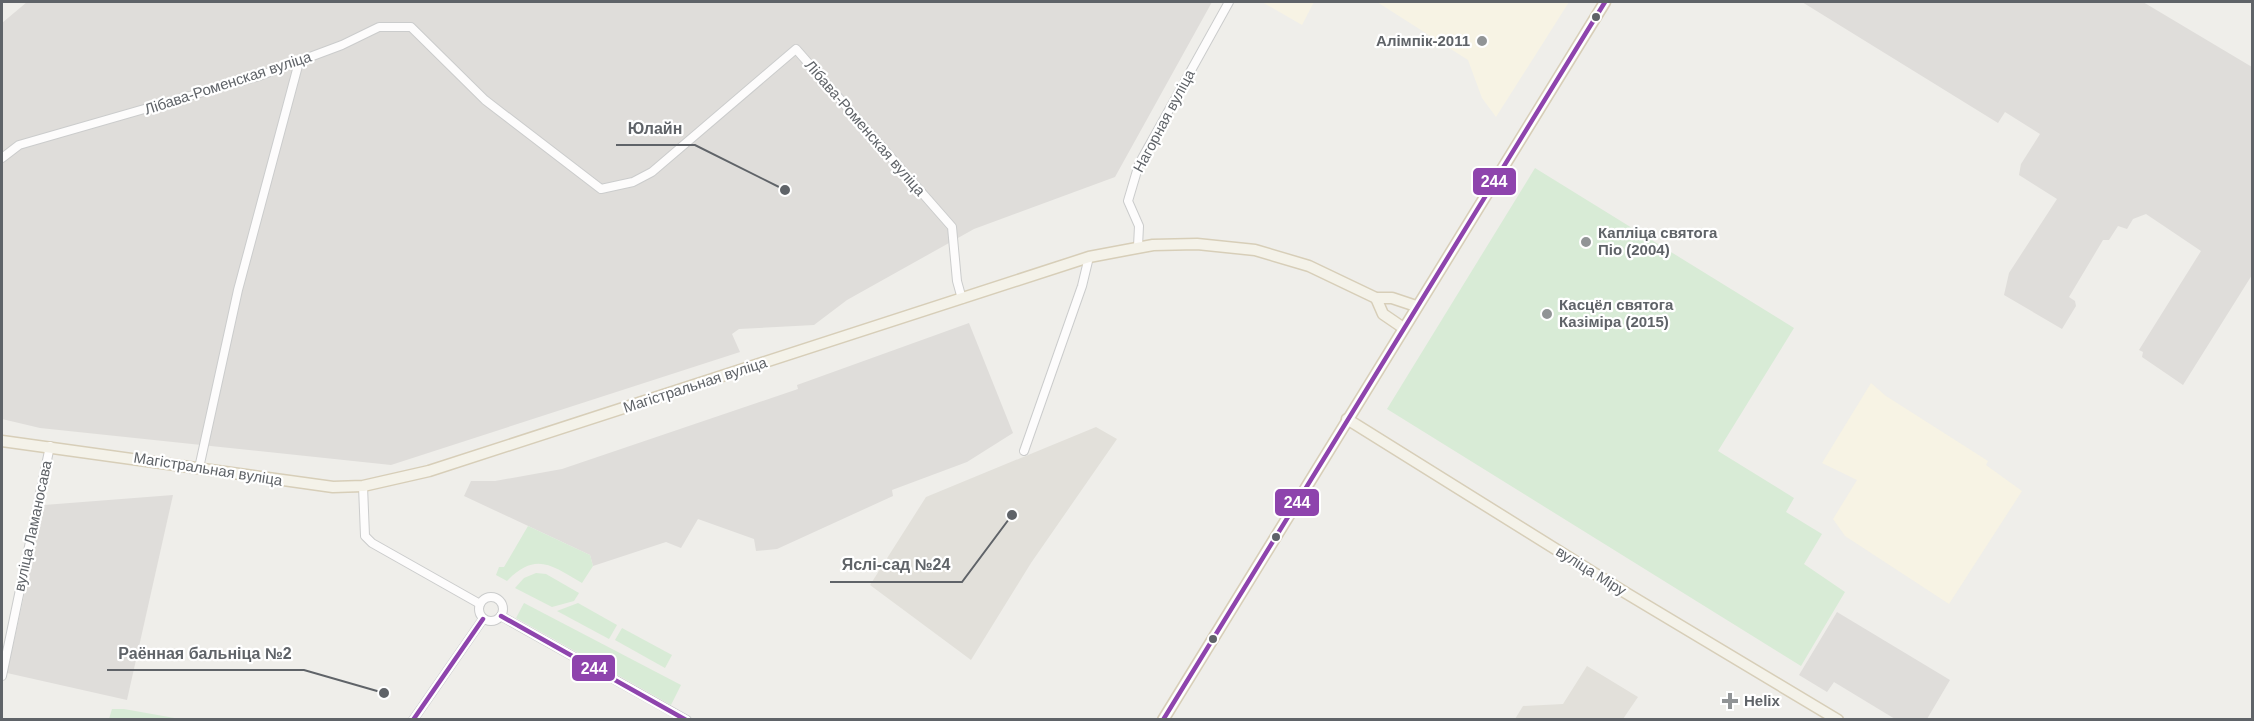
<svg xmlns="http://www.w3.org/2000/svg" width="2254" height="721" viewBox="0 0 2254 721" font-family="Arial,sans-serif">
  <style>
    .commercial { fill: #f7f3e4 }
    .industrial { fill: #dfddda }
    .education { fill: #e2e0da }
    .green { fill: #d8ebd6 }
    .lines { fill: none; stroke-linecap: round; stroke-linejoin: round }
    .minor-casing { stroke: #cbcccc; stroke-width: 10 }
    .major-casing { stroke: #d7ceb8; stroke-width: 13 }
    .minor { stroke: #fdfcfc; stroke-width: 8 }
    .major { stroke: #f4f2e9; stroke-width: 10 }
    .bus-1-casing { stroke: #fff; stroke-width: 9 }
    .bus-1 { stroke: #8e44ad; stroke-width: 4.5 }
    .bus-dot { fill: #5f6368; stroke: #fff; stroke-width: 2 }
    .poi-dot { fill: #919496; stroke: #fff; stroke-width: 2 }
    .labels { text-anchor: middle; stroke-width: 4.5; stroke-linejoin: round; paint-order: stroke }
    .poi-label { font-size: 15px; font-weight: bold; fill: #5f6368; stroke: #fff; text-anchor: start }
    .street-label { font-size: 15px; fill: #5f6368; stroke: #fff }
    .leader { fill: none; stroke: #5f6368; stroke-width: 2 }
    .callout-dot { fill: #5f6368; stroke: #fff; stroke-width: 2 }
    .callout-label { font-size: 16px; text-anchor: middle; font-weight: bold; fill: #5f6368; stroke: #fff; stroke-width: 4.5; stroke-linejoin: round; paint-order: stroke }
    .line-badge { stroke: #fff; stroke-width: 2 }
    .badge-label { font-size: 16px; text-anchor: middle; font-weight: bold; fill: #fff }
  </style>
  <rect width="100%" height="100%" fill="#efeeea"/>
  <g class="commercial">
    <path d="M1262 2H1314L1302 25Z"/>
    <path d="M1377 2H1569L1496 117 1482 98 1468 60Z"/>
    <path d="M1871 383 1886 396 1988 461 1986 465 2022 491 1949 604 1845 536 1833 519 1857 480 1822 463Z"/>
  </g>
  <g class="industrial">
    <path d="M27 2H1212L1115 177 974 229 847 300 814 325 739 329 732 334 740 352 391 465 40 428 2 419V23Z"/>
    <path d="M1802 2H2143L2252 67V275L2183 385 2142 357 2143 352 2139 350 2201 251 2146 214 2133 219 2127 229 2118 226 2109 240H2103L2069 297 2075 301 2076 306 2062 329 2004 295 2009 273 2057 199 2019 175 2021 164 2040 134 2005 112 1998 123Z"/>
    <path d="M969 323 1013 433 967 462 892 490 893 496 777 549 756 551 754 539 698 519 681 548 666 542 593 566 590 555 464 496 471 481H495L562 469 798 389 797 385Z"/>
    <path d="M173 495 127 700 7 673 44 505Z"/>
    <path d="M1837 612 1950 680 1927 719H1895L1834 682 1827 692 1799 675Z"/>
  </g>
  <g class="education">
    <path d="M1096 427 1117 439 1031 563 971 660 870 585 926 497Z"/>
    <path d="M1587 666 1638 697 1623 719H1515L1523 706 1563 704Z"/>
  </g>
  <g class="green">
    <path d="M1535 168 1794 328 1718 451 1794 498 1786 512 1822 534 1804 564 1845 592 1801 666 1387 409Z"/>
    <path d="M528 526 590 555 593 566 582 583C552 566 536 551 507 581L496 575 499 567H504Z"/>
    <path d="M536 573 546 574 579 593 574 601 552 607 515 588 524 578Z"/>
    <path d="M524 603 681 685 671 705 516 618Z"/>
    <path d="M578 603 617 625 609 639 557 611Z"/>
    <path d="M622 628 672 655 665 668 615 640Z"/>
    <path d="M112 709H124L180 719H109Z"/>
  </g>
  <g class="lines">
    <defs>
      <g id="minor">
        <path d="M2 158 19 145 259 76 342 45 379 27H411L485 100 601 189 633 182 652 172 796 49 952 227 957 281 962 299"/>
        <path d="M1138 246 1139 226 1128 201 1139 164 1229 2"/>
        <path d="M1024 451 1082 286 1089 257"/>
        <path d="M199 468 238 290 299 62"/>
        <path d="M363 486 365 536 372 543 480 604"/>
        <circle cx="491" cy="609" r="12"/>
        <path d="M501 616 687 720"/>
        <path d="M2 676 50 446"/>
        <path d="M413 720 483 619"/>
      </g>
      <g id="major">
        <path d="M1376 298 1383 314 1402 327"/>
        <path d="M1347 419 1626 593 1838 720"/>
        <path d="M2 441 333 487 363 486 429 471 1089 257 1153 245 1197 244 1255 250 1309 266 1376 298H1392L1416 306"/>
        <path d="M1163 720 1605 2"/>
      </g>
    </defs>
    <use href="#minor" class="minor-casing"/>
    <use href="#major" class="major-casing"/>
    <use href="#minor" class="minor"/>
    <use href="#major" class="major"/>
    <defs>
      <g id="bus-1">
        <path d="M501 616 686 720"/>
        <path d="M413 720 483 619"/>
        <path d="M1163 720 1605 2"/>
      </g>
    </defs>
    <use href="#bus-1" class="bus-1-casing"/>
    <use href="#bus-1" class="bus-1"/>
  </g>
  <g class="bus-dot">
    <circle cx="1596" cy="17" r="5"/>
    <circle cx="1276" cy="537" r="5"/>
    <circle cx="1213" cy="639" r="5"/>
  </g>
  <g class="poi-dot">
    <circle cx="1482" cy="41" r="6"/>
    <circle cx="1586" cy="242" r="6"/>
    <circle cx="1547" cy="314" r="6"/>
    <path d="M1727 692h6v6h6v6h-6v6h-6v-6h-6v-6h6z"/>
  </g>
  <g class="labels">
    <g class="poi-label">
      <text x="1470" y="46" text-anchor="end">Алімпік-2011</text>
      <text x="1598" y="238">Капліца святога<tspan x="1598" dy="17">Піо (2004)</tspan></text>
      <text x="1559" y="310">Касцёл святога<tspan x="1559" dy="17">Казіміра (2015)</tspan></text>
      <text x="1744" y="706">Helix</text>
    </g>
    <g class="street-label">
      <text transform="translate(228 83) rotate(-18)" y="5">Лібава-Роменская вуліца</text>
      <text transform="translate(1164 121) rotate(-62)" y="5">Нагорная вуліца</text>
      <text transform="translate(865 128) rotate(49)" y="5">Лібава-Роменская вуліца</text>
      <text transform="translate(695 385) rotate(-18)" y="5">Магістральная вуліца</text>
      <text transform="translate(208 469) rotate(9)" y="5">Магістральная вуліца</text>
      <text transform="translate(33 526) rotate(-78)" y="5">вуліца Ламаносава</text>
      <text transform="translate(1591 571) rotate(32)" y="5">вуліца Міру</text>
    </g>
  </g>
  <path class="leader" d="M785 190L695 145H616M1012 515L962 582H830M384 693L304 670H107"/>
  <g class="callout-dot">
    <circle cx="785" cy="190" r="6"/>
    <circle cx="1012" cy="515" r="6"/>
    <circle cx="384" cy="693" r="6"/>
  </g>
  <g class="callout-label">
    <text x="655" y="134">Юлайн</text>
    <text x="896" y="570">Яслі-сад №24</text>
    <text x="205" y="659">Раённая бальніца №2</text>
  </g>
  <g class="line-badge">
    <rect x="1472" y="167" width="45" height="29" rx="6" fill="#8e44ad"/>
    <rect x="1274" y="488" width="46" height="29" rx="6" fill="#8e44ad"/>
    <rect x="571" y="654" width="45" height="28" rx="6" fill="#8e44ad"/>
  </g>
  <g class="badge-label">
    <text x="1494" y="187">244</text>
    <text x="1297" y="508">244</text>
    <text x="594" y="674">244</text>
  </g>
  <rect width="2254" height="721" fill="none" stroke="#5f6368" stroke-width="6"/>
</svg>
